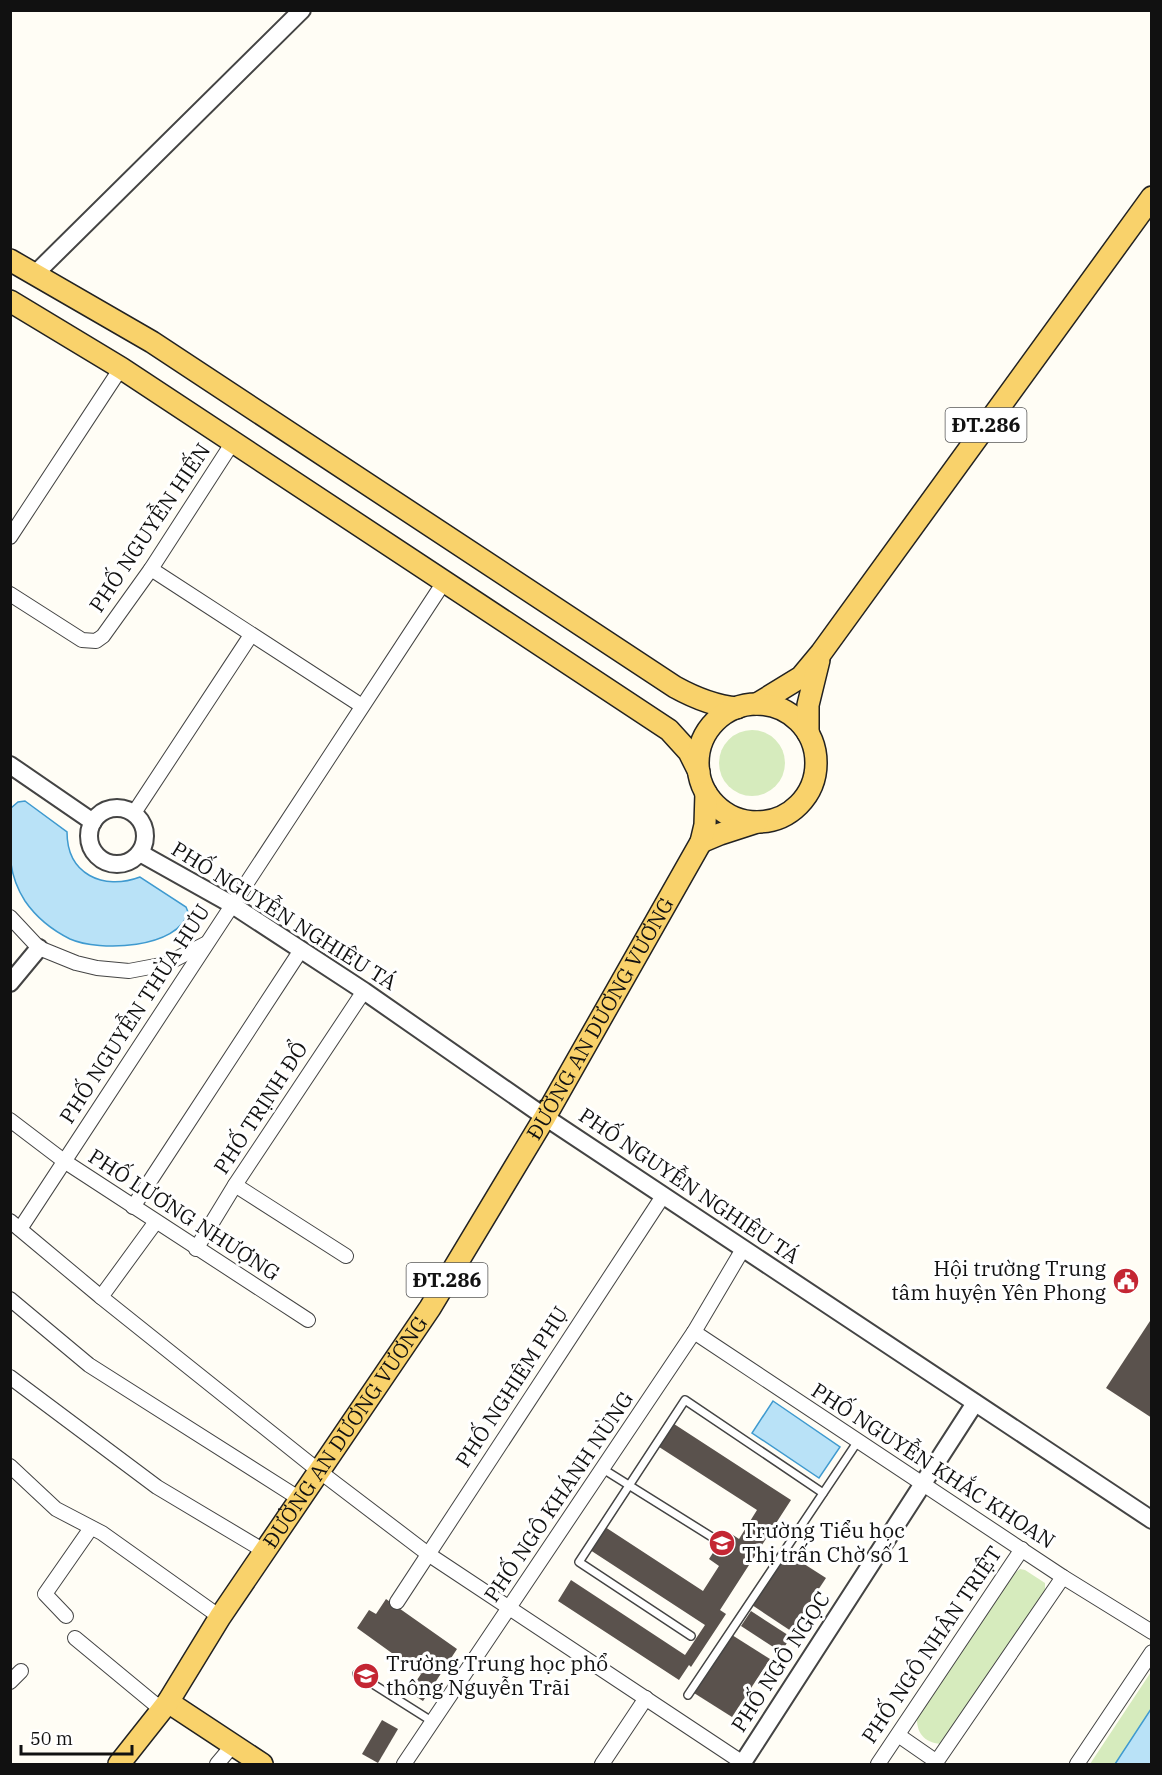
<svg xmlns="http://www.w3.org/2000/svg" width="1162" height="1775" viewBox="0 0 1162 1775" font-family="'IBM Plex Serif',serif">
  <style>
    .green { fill: #d6ebbd }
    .water { fill: #b9e2f7; stroke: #3f9acf; stroke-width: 1.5 }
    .building { fill: #5a524d }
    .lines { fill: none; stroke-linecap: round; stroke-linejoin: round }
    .service-casing { stroke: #444; stroke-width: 10 }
    .minor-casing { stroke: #444; stroke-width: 16 }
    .tertiary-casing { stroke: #444; stroke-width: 20 }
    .primary-casing { stroke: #222; stroke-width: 24 }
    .service { stroke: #fff; stroke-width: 7 }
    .minor { stroke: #fff; stroke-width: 14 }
    .tertiary { stroke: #fff; stroke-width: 16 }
    .primary { stroke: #f9d26b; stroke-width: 21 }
    .labels { text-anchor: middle; stroke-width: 6; stroke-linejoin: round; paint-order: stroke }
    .shield { fill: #fff; stroke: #585858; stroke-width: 1.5 }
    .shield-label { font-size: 20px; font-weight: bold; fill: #111 }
    .street-label { font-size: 21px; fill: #111; stroke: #fff }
    .poi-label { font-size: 21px; fill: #111; stroke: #fff; text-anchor: start }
  </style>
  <rect width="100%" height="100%" fill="#fffdf5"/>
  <g class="green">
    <circle cx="752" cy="763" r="33"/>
    <path d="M1020 1569 1025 1570 1045 1583V1592L943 1744C926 1744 916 1734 917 1717L1012 1575Z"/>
    <path d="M1151 1672V1764H1090Z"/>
  </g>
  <g class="water">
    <path d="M25 801 67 832C67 874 103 891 140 877L186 907 188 912C179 949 99 952 70 939 52 930 36 917 25 901 5 870 10 843 11 808L18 802Z"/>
    <path d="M773 1401 840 1447 819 1478 752 1433Z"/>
    <path d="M1151 1709V1764H1115Z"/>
  </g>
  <g class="building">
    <path d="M1152 1318V1418L1106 1388Z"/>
    <path d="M671 1422 791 1500 720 1610 726 1614 691 1667 689 1665 679 1680 558 1601 571 1580 685 1655 705 1625 587 1548 602 1525 703 1591 719 1566 709 1559 727 1531 739 1539 757 1510 656 1445Z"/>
    <path d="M787 1553 826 1578 791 1631 752 1605Z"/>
    <path d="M386 1599 457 1649 423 1701 409 1692 421 1674 357 1628 369 1610 376 1614Z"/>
    <path d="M751 1611 791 1637 781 1652 741 1626Z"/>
    <path d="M732 1635 770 1659 732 1717 694 1693Z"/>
    <path d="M382 1720 398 1729 378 1763 362 1754Z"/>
  </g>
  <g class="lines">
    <defs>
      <g id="service">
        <path d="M603 1469 715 1539"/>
        <path d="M691 1636 579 1562 685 1400 823 1493"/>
        <path d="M357 1674 433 1722"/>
        <path d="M688 1695 858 1441"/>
      </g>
      <g id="minor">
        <path d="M10 537 121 368"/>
        <path d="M151 569 362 706"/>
        <path d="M10 594 82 640 96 641 103 636 151 569 233 442"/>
        <path d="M134 813 251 635"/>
        <path d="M10 917 39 948 76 963 97 968 129 971 166 964 205 944"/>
        <path d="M10 1120 64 1161 308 1320"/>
        <path d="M235 1185 346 1256"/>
        <path d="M133 1207 301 950"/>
        <path d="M10 1221 101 1297 319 1471 428 1554 743 1763"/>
        <path d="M20 1229 444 582"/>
        <path d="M196 1249 235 1185 364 991"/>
        <path d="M101 1297 155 1223"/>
        <path d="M10 1299 89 1365 300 1499"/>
        <path d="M694 1332 1063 1577 1152 1632"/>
        <path d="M10 1377 157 1487 266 1552"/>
        <path d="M10 1466 56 1509 102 1533 220 1617"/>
        <path d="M397 1602 663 1196"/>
        <path d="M66 1616 45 1594 91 1528"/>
        <path d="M75 1638 162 1710"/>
        <path d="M10 1682 21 1671"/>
        <path d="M898 1735 937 1762"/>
        <path d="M217 1764 233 1745"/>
        <path d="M404 1764 694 1332 743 1249"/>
        <path d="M602 1764 646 1698"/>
        <path d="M878 1764 1022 1549"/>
        <path d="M935 1764 1063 1577"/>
        <path d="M1077 1764 1152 1652"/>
      </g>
      <g id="tertiary">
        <path d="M36 273 302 10"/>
        <path d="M10 765 93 822"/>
        <circle cx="117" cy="836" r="28"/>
        <path d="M140 853 231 904 364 991 545 1117 1152 1520"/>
        <path d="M10 983 39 948"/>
        <path d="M742 1764 975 1403"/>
      </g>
      <g id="primary">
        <path d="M10 260 152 342 675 687C695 698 714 706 737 708"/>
        <path d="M10 301 121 368 669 730 689 752 699 772"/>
        <path d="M757 704 801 677 821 653 1152 197"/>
        <circle cx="757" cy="763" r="59"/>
        <path d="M808 733V705L819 660"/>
        <path d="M701 842 720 834 757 822"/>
        <path d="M168 1702 262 1764"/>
        <path id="s1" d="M119 1764 168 1702 220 1617 430 1308 545 1117 701 842 705 825 706 793"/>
      </g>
    </defs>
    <use href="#service" class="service-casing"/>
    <use href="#minor" class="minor-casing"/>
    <use href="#tertiary" class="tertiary-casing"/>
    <use href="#primary" class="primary-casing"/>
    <use href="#service" class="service"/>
    <use href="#minor" class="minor"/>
    <use href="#tertiary" class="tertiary"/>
    <use href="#primary" class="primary"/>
  </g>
  <defs>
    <symbol id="civic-disc" viewBox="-11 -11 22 22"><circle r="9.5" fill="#c42633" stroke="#fff"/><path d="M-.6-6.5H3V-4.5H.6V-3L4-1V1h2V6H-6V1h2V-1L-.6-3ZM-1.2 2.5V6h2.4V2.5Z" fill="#fff"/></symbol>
    <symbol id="school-disc" viewBox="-11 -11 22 22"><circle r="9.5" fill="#c42633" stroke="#fff"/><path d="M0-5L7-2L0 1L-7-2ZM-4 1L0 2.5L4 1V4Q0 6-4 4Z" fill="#fff"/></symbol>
  </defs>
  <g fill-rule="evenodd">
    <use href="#civic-disc" x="1111" y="1266" width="30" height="30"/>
    <use href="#school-disc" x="707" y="1528" width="30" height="30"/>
    <use href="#school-disc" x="351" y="1661" width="30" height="30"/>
  </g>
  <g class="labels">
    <g class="shield">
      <rect x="945.5" y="408" width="81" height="34" rx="4.5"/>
      <rect x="406.5" y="1263" width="81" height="34" rx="4.5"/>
    </g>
    <g class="shield-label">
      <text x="986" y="432">ĐT.286</text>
      <text x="447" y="1287">ĐT.286</text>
    </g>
    <g class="street-label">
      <text transform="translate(150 528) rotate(-56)" y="7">PHỐ NGUYỄN HIẾN</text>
      <text transform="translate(284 916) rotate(32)" y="7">PHỐ NGUYỄN NGHIÊU TÁ</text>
      <text transform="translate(135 1014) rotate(-57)" y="7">PHỐ NGUYỄN THỪA HƯU</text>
      <text dy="7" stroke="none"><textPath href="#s1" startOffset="888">ĐƯỜNG AN DƯƠNG VƯƠNG</textPath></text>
      <text transform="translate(261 1108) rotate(-57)" y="7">PHỐ TRỊNH ĐỔ</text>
      <text transform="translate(689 1186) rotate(34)" y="7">PHỐ NGUYỄN NGHIÊU TÁ</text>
      <text transform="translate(184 1215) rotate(33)" y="7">PHỐ LƯƠNG NHƯỢNG</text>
      <text transform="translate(512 1387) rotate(-57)" y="7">PHỐ NGHIÊM PHỤ</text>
      <text dy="7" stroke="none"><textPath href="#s1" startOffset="402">ĐƯỜNG AN DƯƠNG VƯƠNG</textPath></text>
      <text transform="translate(933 1466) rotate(33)" y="7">PHỐ NGUYỄN KHẮC KHOAN</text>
      <text transform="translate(559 1497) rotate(-56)" y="7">PHỐ NGÔ KHÁNH NÙNG</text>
      <text transform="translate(932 1645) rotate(-56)" y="7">PHỐ NGÔ NHÂN TRIỆT</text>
      <text transform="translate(781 1662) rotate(-57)" y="7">PHỐ NGÔ NGỌC</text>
    </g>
    <g class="poi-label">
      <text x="1106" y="1276" text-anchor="end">Hội trường Trung<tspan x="1106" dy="24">tâm huyện Yên Phong</tspan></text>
      <text x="742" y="1538">Trường Tiểu học<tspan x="742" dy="24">Thị trấn Chờ số 1</tspan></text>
      <text x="386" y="1671">Trường Trung học phổ<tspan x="386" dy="24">thông Nguyễn Trãi</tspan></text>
    </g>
  </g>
  <rect width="1162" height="1775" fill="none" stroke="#111111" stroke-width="24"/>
  <path d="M21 1745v9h111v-9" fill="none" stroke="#111111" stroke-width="3"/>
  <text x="30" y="1745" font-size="18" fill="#111111" stroke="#ffffff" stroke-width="4.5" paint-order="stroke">50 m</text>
</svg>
